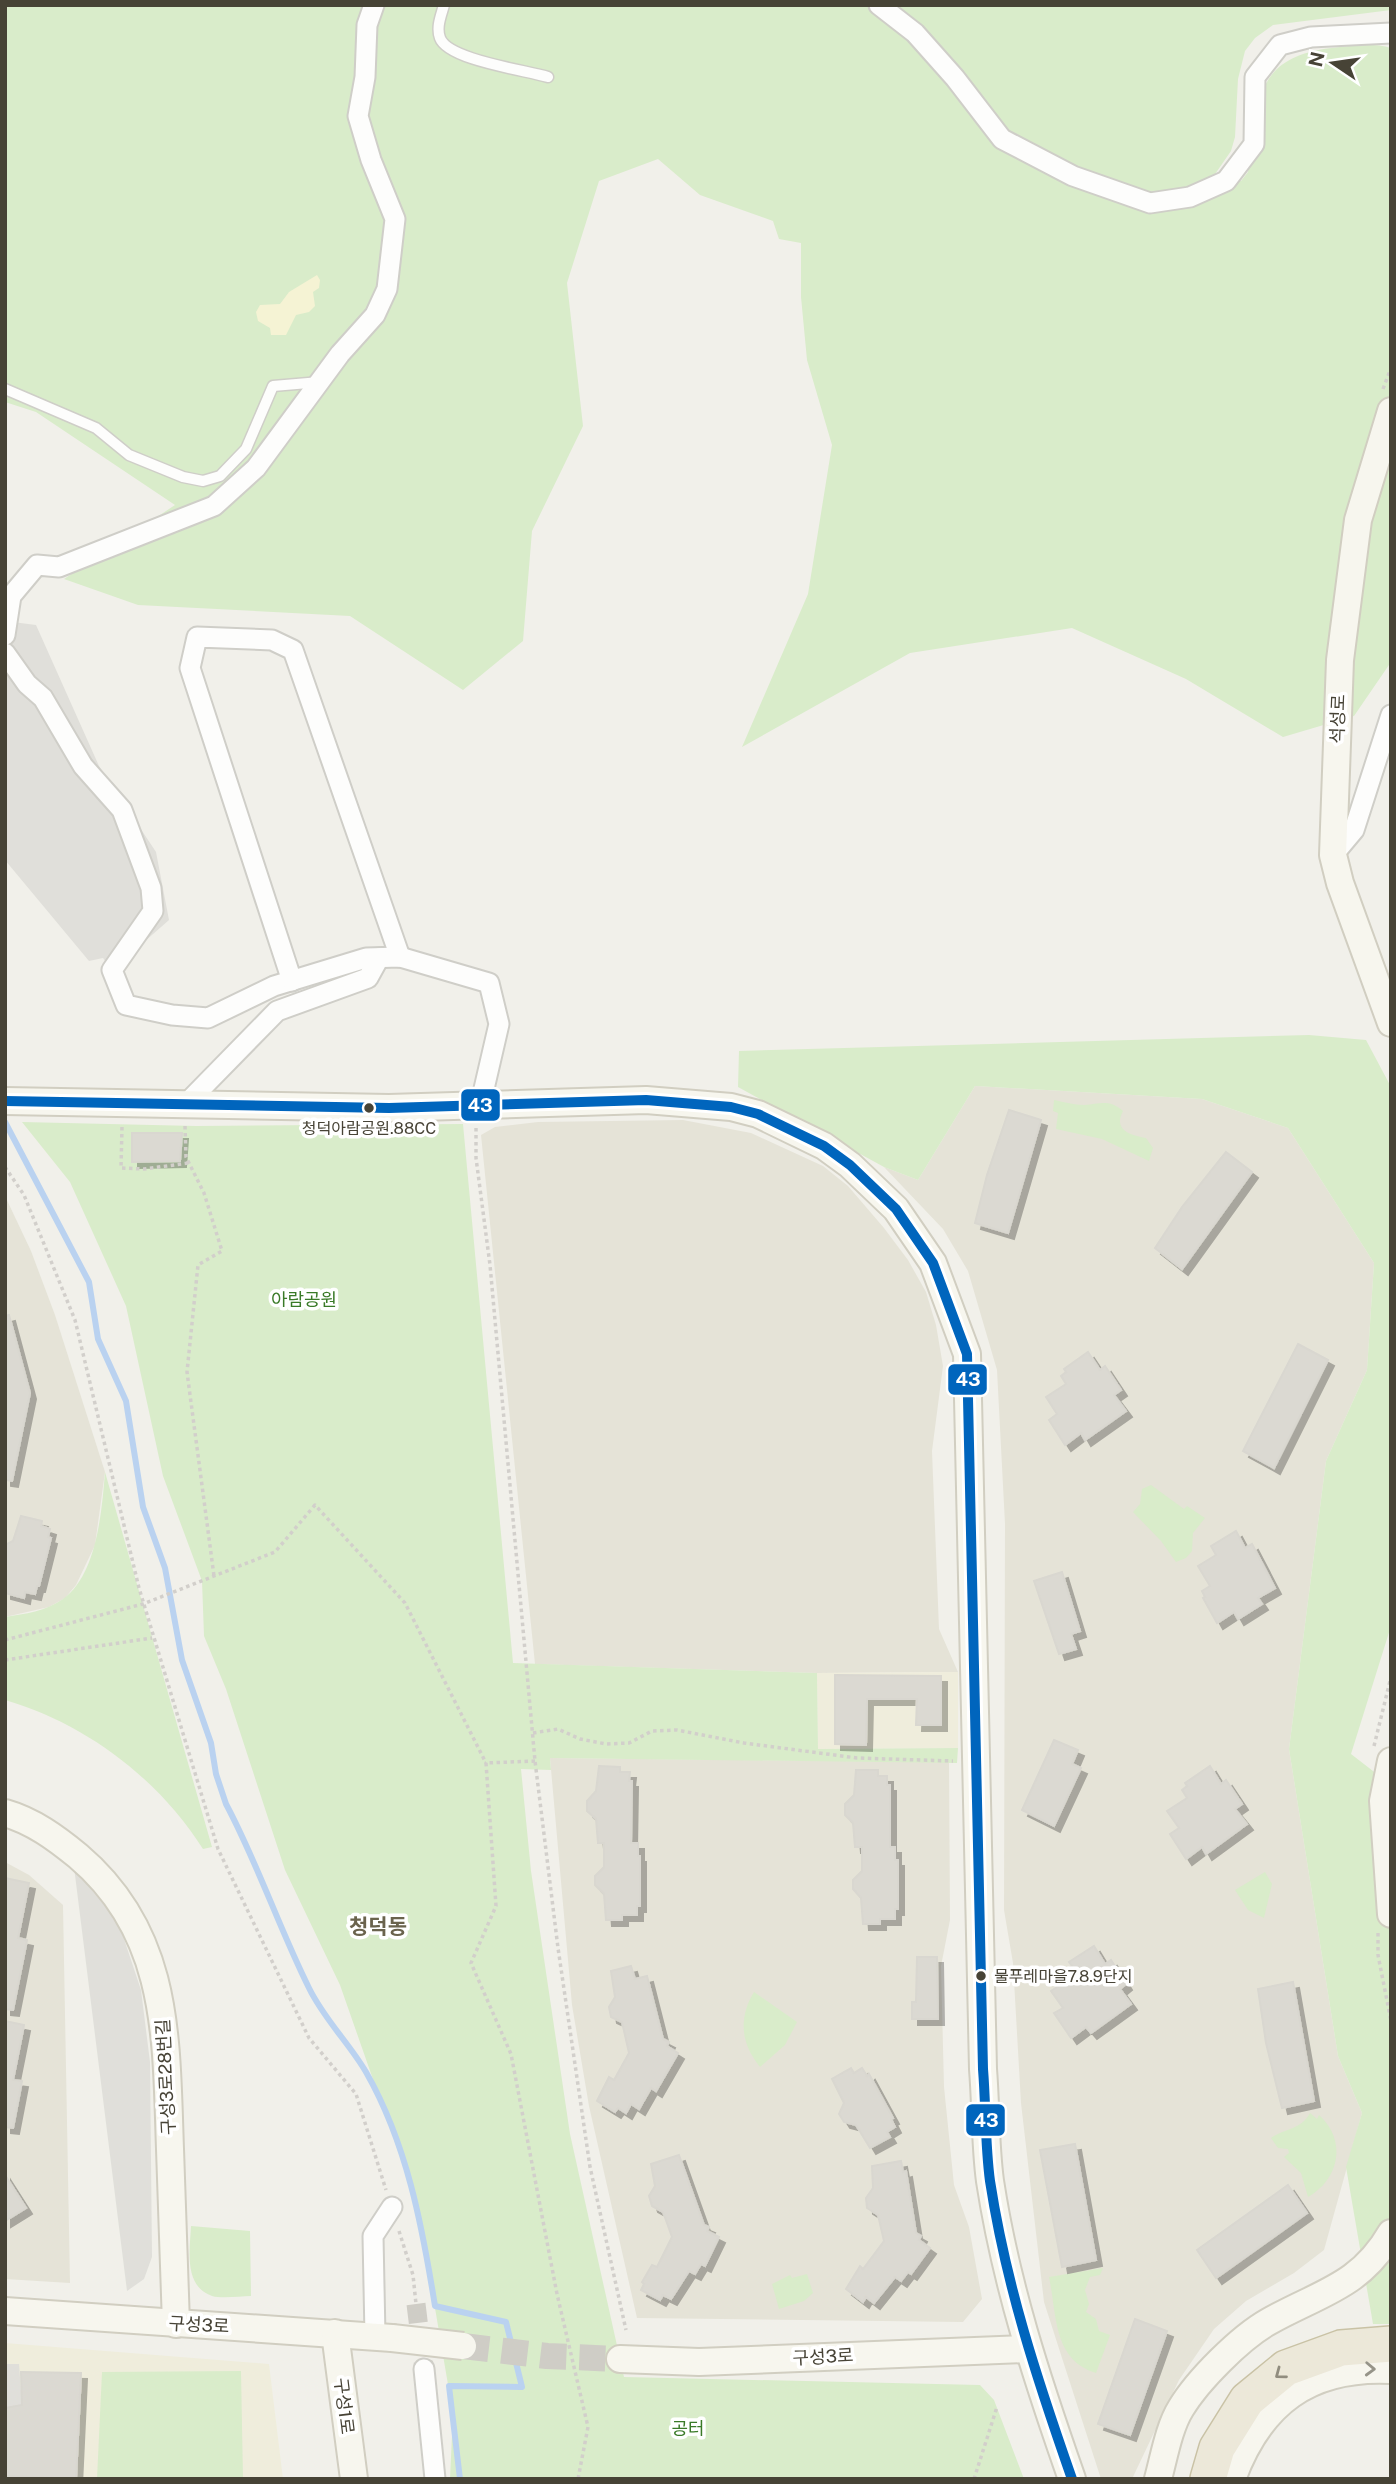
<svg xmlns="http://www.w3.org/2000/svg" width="1396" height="2484" viewBox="0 0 1396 2484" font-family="'Public Sans','Noto Sans KR',sans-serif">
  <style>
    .residential { fill: #e5e3d7 }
    .education { fill: #efeddc }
    .green { fill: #d9ecca }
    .sand { fill: #f5f3d4 }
    .parking { fill: #e0dfda }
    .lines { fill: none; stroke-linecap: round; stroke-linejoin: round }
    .stream { stroke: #bad2f0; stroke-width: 6 }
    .building { fill: #dbd9d2; stroke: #d9d7d0; stroke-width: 2; filter: url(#shadow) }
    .street-tunnel { stroke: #cfcdc6; stroke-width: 19; stroke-dasharray: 19 10; stroke-linecap: butt }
    .secondary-tunnel { stroke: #cfcdc6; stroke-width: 26; stroke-dasharray: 26 13; stroke-linecap: butt }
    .lane-casing { stroke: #cfcec8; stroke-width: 13 }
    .street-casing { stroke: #cfcec8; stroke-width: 23 }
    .secondary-casing { stroke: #d1cec1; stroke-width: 30 }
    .highway-casing { stroke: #c9c2a5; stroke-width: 38 }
    .path { stroke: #d2cfcb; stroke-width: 3.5; stroke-dasharray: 3.5 3.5; stroke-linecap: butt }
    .lane { stroke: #fdfdfc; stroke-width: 10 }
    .street { stroke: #fdfdfc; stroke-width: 19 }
    .secondary { stroke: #f7f6ee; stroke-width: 26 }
    .highway { stroke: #ece8d9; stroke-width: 35 }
    .secondary-bridge-casing { stroke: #d1cec1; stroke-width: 30; stroke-linecap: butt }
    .secondary-bridge { stroke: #f7f6ee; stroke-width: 26 }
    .bus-1-casing { stroke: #fff; stroke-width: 16 }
    .bus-1 { stroke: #0065bd; stroke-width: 10 }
    .oneway { stroke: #969489 }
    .oneway2 { stroke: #918d7f }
    .bus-dot { fill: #474336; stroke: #fff; stroke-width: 2.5 }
    .labels { text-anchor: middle; stroke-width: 7; stroke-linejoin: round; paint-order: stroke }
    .bus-label { font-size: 16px; fill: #474336; stroke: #fff }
    .street-label { font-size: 18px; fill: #474336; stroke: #fff }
    .park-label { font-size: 18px; fill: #3a7a28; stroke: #fff }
    .quarter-label { font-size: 21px; font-weight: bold; fill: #6a634d; stroke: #fff }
    .line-badge { stroke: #fff; stroke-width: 2.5 }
    .badge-label { font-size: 19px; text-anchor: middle; font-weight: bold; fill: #fff }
  </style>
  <defs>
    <filter id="shadow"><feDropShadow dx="6" dy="6" stdDeviation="0" flood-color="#0004"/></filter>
  </defs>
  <rect width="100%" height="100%" fill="#f1f0ea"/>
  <g class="residential">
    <path d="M975 1086 1202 1099 1288 1128 1374 1263 1367 1370 1326 1461 1289 1749 1338 2056 1362 2113 1324 2250 1294 2273 1246 2301 1214 2329 1179 2380 1132 2479H1101L1044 2302 1021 2103 1013 1963 1004 1910 1005 1524 997 1370 968 1271 943 1229 884 1167 918 1180Z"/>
    <path d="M683 1120 751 1133 823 1166 848 1186 884 1228 908 1260 926 1292 936 1325 943 1366 932 1451 939 1629 958 1672 817 1673 535 1664 481 1135 495 1127 538 1122Z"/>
    <path d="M5 1196 31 1251 55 1315 105 1472 95 1545 76 1585 65 1598 49 1607 5 1617Z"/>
    <path d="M550 1758 949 1762 950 1920 941 1966 944 2087 954 2185 969 2227 982 2299 963 2322 637 2318 589 2106 572 2005Z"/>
    <path d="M5 1862 29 1875 63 1905 70 2283 5 2279Z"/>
  </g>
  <g class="education">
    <path d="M958 1672V1748L818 1749 817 1673Z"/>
    <path d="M5 2343 269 2364 283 2479H5Z"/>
  </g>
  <g class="green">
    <path d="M5 5H1391V10L1273 25 1255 38 1245 51 1238 79 1235 137 1231 151 1213 177 1241 181 1248 172C1259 107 1250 58 1331 48 1350 46 1372 42 1391 48V662L1354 716 1283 737 1186 679 1072 628 910 653 742 747 808 594 832 445 807 360 801 297V243L779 239 773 221 700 195 658 159 599 181 567 283 583 426 532 531 523 641 463 690 350 616 138 605 64 579 175 505 36 412 5 402Z"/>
    <path d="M1309 1035 1366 1040 1391 1087V1626L1351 1754 1391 1785V2324H1373L1346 2167 1362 2113 1338 2056 1289 1749 1326 1461 1367 1370 1374 1263 1288 1128 1202 1099 975 1086 918 1180 884 1167 738 1087 739 1051Z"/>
    <path d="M1054 1100C1064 1102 1075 1105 1084 1105 1100 1104 1109 1099 1123 1111 1113 1130 1130 1135 1146 1138L1153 1148 1149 1161 1102 1139 1056 1129 1058 1113 1053 1111Z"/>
    <path d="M22 1122 196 1126 463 1124 513 1663 817 1673 818 1749 958 1748 957 1763 550 1758 551 1770 521 1769 531 1871 570 2134 624 2377 980 2385 994 2400 1024 2479H450L453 2414 418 2208 340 1985 285 1870 226 1689 204 1636 202 1581 163 1476 126 1306 70 1182Z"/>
    <path d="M105 1472 212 1847 203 1849C159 1779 85 1723 5 1700V1617C25 1614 46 1611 63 1599 97 1575 102 1510 105 1472Z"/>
    <path d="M1151 1485 1184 1509 1187 1506 1205 1518 1193 1533 1192 1551 1186 1558 1176 1562 1161 1541 1133 1512 1140 1504 1142 1489Z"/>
    <path d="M1265 1872 1272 1884 1264 1918 1248 1910 1235 1890Z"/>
    <path d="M754 1992 797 2022 785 2045 760 2067C741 2044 738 2018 754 1992Z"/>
    <path d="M1310 2113 1317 2119 1319 2115C1347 2140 1340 2179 1308 2197L1301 2173 1284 2157 1289 2153 1288 2149 1278 2148 1271 2138C1285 2128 1301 2130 1310 2113Z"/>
    <path d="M191 2226 250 2231 251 2296C240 2296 223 2299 212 2296 183 2286 190 2249 191 2226Z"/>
    <path d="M1103 2268 1100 2275 1090 2277 1085 2290 1089 2304 1086 2312 1096 2319 1099 2331 1110 2335 1096 2373C1053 2360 1057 2316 1049 2277Z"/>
    <path d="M807 2274 813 2293 804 2301 779 2309 772 2284 790 2275 792 2278Z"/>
    <path d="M241 2371 243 2479H97L102 2372Z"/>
  </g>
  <path class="sand" d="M317 275 320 280 319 288 313 292 315 306 309 312 296 315 286 335H271L270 328 258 321 256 312 260 305 280 304 289 292Z"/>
  <g class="parking">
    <path d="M5 621 36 625 99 766 156 852 169 920 112 970 103 958 89 961 5 860Z"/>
    <path d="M72 1851 121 1930 141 1990 150 2062 152 2257 144 2279 127 2291Z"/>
    <path d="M5 2364H19L22 2405 5 2408Z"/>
  </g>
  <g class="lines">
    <path class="stream" d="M5 1122 89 1282 98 1339 126 1401 143 1507 165 1568 182 1660 211 1743 216 1774 226 1804C258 1864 279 1928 309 1988 324 2019 349 2043 366 2072 407 2144 422 2225 435 2306L506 2322 522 2387 449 2386 460 2479"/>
  </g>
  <g class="building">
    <path d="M1009 1110 1041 1120 1008 1233 975 1223 987 1175Z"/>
    <path d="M132 1133H182L180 1161 132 1162Z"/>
    <path d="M1226 1152 1252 1172 1182 1269 1155 1248 1182 1207Z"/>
    <path d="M9 1315 30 1393 12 1481 5 1480V1316Z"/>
    <path d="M1298 1344 1328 1360 1274 1468 1243 1451Z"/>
    <path d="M1088 1352 1100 1370 1105 1366 1121 1390 1114 1395 1126 1411 1085 1440 1081 1433 1065 1445 1049 1420 1057 1414 1046 1397 1066 1384 1061 1376 1066 1372 1064 1369Z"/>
    <path d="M21 1516 42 1521 41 1526 50 1529 48 1537 51 1538 39 1586H37L35 1594 25 1592 24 1598 5 1593V1545L13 1541Z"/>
    <path d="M1236 1531 1245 1548 1252 1544 1275 1588 1258 1598 1262 1604 1238 1619 1234 1612 1217 1623 1203 1598 1205 1597 1202 1591 1210 1586 1198 1566 1216 1555 1211 1546Z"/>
    <path d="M1062 1572 1080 1631 1071 1634 1076 1649 1059 1654 1034 1581Z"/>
    <path d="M835 1675 941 1676V1725H916L917 1699H867L866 1745 835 1744Z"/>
    <path d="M1054 1740 1078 1750 1072 1764 1081 1768 1054 1826 1022 1810Z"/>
    <path d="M599 1766 620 1767V1772H630L629 1781H632L631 1843H638V1856H640V1906H637V1915H622V1920H606L604 1894 595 1885V1876L604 1867V1843H598L596 1819 587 1811V1801L596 1791Z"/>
    <path d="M1210 1766 1221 1784 1226 1780 1242 1804 1235 1809 1247 1824 1206 1854 1202 1847 1186 1859 1170 1834 1179 1828 1167 1811 1187 1798 1182 1790 1187 1786 1185 1783Z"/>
    <path d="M856 1770H878V1776H887V1785H890V1847H895V1860H898V1909H895V1919H880V1924H863L861 1898 853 1889V1880L862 1871V1847H855L853 1823 845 1815V1804L854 1795Z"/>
    <path d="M5 1878 29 1883 18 1938 27 1940 13 2010 5 2009Z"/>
    <path d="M1094 1946 1105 1964 1111 1960 1126 1984 1120 1989 1131 2004 1091 2033 1086 2027 1071 2038 1054 2013 1063 2008 1051 1991 1071 1978 1066 1970 1072 1966 1069 1962Z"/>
    <path d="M917 1957H937L938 2019H912V2002H916Z"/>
    <path d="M631 1966 635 1979 647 1976 663 2039 669 2042 667 2046 678 2053 656 2091 651 2088 639 2109 631 2104 626 2113 618 2108 615 2112 597 2101 609 2077 614 2080 629 2053 622 2022 611 2017 609 2007 615 1997 611 1971Z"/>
    <path d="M1293 1982 1314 2101 1282 2108 1266 2043 1258 1989Z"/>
    <path d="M5 2021 24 2025 13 2080 22 2081 13 2128 5 2127Z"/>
    <path d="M851 2068 854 2073 862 2068 867 2076 869 2074 893 2118 891 2119 895 2127 887 2132 890 2137 870 2148 856 2125 844 2122 839 2114 844 2103 832 2079Z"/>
    <path d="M1075 2144 1096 2260 1062 2267 1040 2150Z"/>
    <path d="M679 2155 704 2225 709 2227 707 2231 719 2237 705 2266 701 2264 695 2274 689 2271 671 2299 663 2295 660 2300 641 2290 644 2284 642 2282 652 2265 657 2267 672 2237 663 2212 652 2206 649 2196 655 2186 651 2164Z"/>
    <path d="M901 2161 903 2172 906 2171 916 2233 921 2236 919 2240 930 2248 911 2274 908 2272 901 2281 895 2277 874 2303 866 2297 863 2302 846 2289 860 2266 863 2269 884 2241 878 2215 867 2208 866 2198 873 2188 872 2166Z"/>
    <path d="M5 2175 26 2208 5 2221Z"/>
    <path d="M1288 2185 1307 2213 1216 2278 1197 2250Z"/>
    <path d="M1135 2319 1167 2331 1130 2435 1098 2424Z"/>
    <path d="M21 2372 81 2373 76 2479 6 2476 5 2408 22 2405Z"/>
  </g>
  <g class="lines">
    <path class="street-tunnel" d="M416 2304 424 2369"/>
    <path class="secondary-tunnel" d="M463 2346 547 2356 620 2359"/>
    <defs>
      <g id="lane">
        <path d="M444 5C441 16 436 27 440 38 448 60 525 70 548 77"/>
        <path d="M5 389 96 428 129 455 183 477 203 481 220 476 246 449 273 386 320 382"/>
      </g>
      <g id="street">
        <path d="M879 5 915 33 955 78 1002 139 1073 176 1150 203 1190 197 1226 181 1254 144 1255 77 1280 45 1311 37 1391 33"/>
        <path d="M5 635 11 596 37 565 59 567 214 506 256 468 340 354 375 315 387 289 395 219 371 160 358 116 365 77 367 25 374 5"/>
        <path d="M5 653 27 684 43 698 83 766 122 810 151 888 153 911 112 970 126 1005 172 1015 208 1018 274 986 366 958 400 957 489 983 499 1024 480 1106"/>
        <path d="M1333 855 1354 830 1391 715"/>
        <path d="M292 981 190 668 197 637 272 640 293 650 400 957"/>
        <path d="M185 1105 277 1011 368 978 379 958"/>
        <path d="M375 2336 373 2236 392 2207"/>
        <path d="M424 2369 435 2479"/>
      </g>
      <g id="secondary">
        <path d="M1391 411 1358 520 1340 660 1333 855 1340 883 1391 1023"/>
        <path d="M5 1101 389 1108 646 1100 731 1107 758 1114 824 1146 850 1165 896 1209 933 1263 967 1354 983 2069C986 2106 985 2144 990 2181 1006 2285 1037 2379 1072 2479"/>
        <path d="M1391 1761 1383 1801 1391 1914"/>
        <path d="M5 1813C33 1821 56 1838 78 1856 170 1934 166 2038 170 2149 172 2207 174 2266 176 2324"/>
        <path d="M5 2311 392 2338"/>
        <path d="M335 2333 354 2479"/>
        <path d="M620 2359 699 2362 1026 2349"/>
        <path d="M1158 2479C1164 2457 1169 2427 1181 2408 1198 2380 1240 2338 1268 2322 1319 2293 1360 2287 1391 2233"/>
        <path d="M1232 2479C1260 2403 1309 2366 1391 2370"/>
      </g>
      <path id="highway" d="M1208 2479 1217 2448 1247 2400 1286 2368 1341 2348 1391 2344"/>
    </defs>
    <use href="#lane" class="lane-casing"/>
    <use href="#street" class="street-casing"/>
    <use href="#secondary" class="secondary-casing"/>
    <use href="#highway" class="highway-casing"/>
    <g class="path">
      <path d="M1383 389 1391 368"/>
      <path d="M185 1126 186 1157 204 1193 222 1251 198 1265 187 1372 214 1576"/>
      <path d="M122 1127 121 1168 144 1169 189 1163"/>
      <path d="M476 1128V1158L490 1265 535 1761 558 1948 590 2167 626 2330"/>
      <path d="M5 1167 24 1195 75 1320 139 1588 218 1849 309 2038 356 2094 386 2190"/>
      <path d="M5 1640 143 1604 275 1552 315 1505 405 1603 486 1763"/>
      <path d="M5 1660 152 1638"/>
      <path d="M533 1733 558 1729 580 1739 606 1744 629 1743 652 1731 677 1730 744 1743 857 1758 953 1761"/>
      <path d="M1374 1746 1391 1677"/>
      <path d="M535 1761 486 1763 496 1906 471 1963 511 2054 557 2294 588 2427 578 2479"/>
      <path d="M1378 1933V1955L1391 2021"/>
      <path d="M399 2231 413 2275 416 2304"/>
      <path d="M974 2479 997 2407"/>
    </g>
    <use href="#lane" class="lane"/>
    <use href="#street" class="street"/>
    <use href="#secondary" class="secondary"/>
    <use href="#highway" class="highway"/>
    <defs>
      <path id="secondary-bridge" d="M392 2338 463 2346"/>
    </defs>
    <use href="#secondary-bridge" class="secondary-bridge-casing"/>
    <use href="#secondary-bridge" class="secondary-bridge"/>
    <defs>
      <path id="bus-1" d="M5 1101 389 1108 646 1100 731 1107 758 1114 824 1146 850 1165 896 1209 933 1263 967 1354 983 2069C986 2106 985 2144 990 2181 1006 2285 1037 2379 1072 2479"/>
    </defs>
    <use href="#bus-1" class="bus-1-casing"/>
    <use href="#bus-1" class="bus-1"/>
  </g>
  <defs><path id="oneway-chevron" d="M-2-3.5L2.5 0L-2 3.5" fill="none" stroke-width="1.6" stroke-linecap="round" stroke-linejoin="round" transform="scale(1.75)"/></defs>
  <use class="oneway" href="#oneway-chevron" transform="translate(1370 2369) rotate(2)"/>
  <use class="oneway2" href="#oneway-chevron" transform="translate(1280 2374) rotate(143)"/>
  <g class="bus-dot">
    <circle cx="369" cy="1108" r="6"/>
    <circle cx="981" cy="1976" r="6"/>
  </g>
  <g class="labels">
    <g class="bus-label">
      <text x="369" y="1134">청덕아람공원.88CC</text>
      <text x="994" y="1982" text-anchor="start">물푸레마을7.8.9단지</text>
    </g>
    <g class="street-label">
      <text transform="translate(1338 719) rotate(-88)" y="6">석성로</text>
      <text transform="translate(166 2077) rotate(-93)" y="6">구성3로28번길</text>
      <text transform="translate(199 2325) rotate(3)" y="6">구성3로</text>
      <text transform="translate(823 2357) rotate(-3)" y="6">구성3로</text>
      <text transform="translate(344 2406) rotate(83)" y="6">구성1로</text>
    </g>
    <g class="park-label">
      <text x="304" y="1306">아람공원</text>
      <text x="688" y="2435">공터</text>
    </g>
    <g class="quarter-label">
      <text x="378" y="1934">청덕동</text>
    </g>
  </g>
  <g class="line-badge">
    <rect x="460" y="1088" width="41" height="34" rx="7" fill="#0065bd"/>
    <rect x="947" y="1363" width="41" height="33" rx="7" fill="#0065bd"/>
    <rect x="965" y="2103" width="41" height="34" rx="7" fill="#0065bd"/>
  </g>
  <g class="badge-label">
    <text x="480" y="1112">43</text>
    <text x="968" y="1386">43</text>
    <text x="986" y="2127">43</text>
  </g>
  <rect width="1396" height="2484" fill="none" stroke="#474336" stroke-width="14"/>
  <g transform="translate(1333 63) rotate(283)" stroke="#ffffff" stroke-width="5" paint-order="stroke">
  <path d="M0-5L12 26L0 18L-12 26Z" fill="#474336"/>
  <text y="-10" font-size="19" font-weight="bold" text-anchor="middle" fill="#474336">N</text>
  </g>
</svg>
